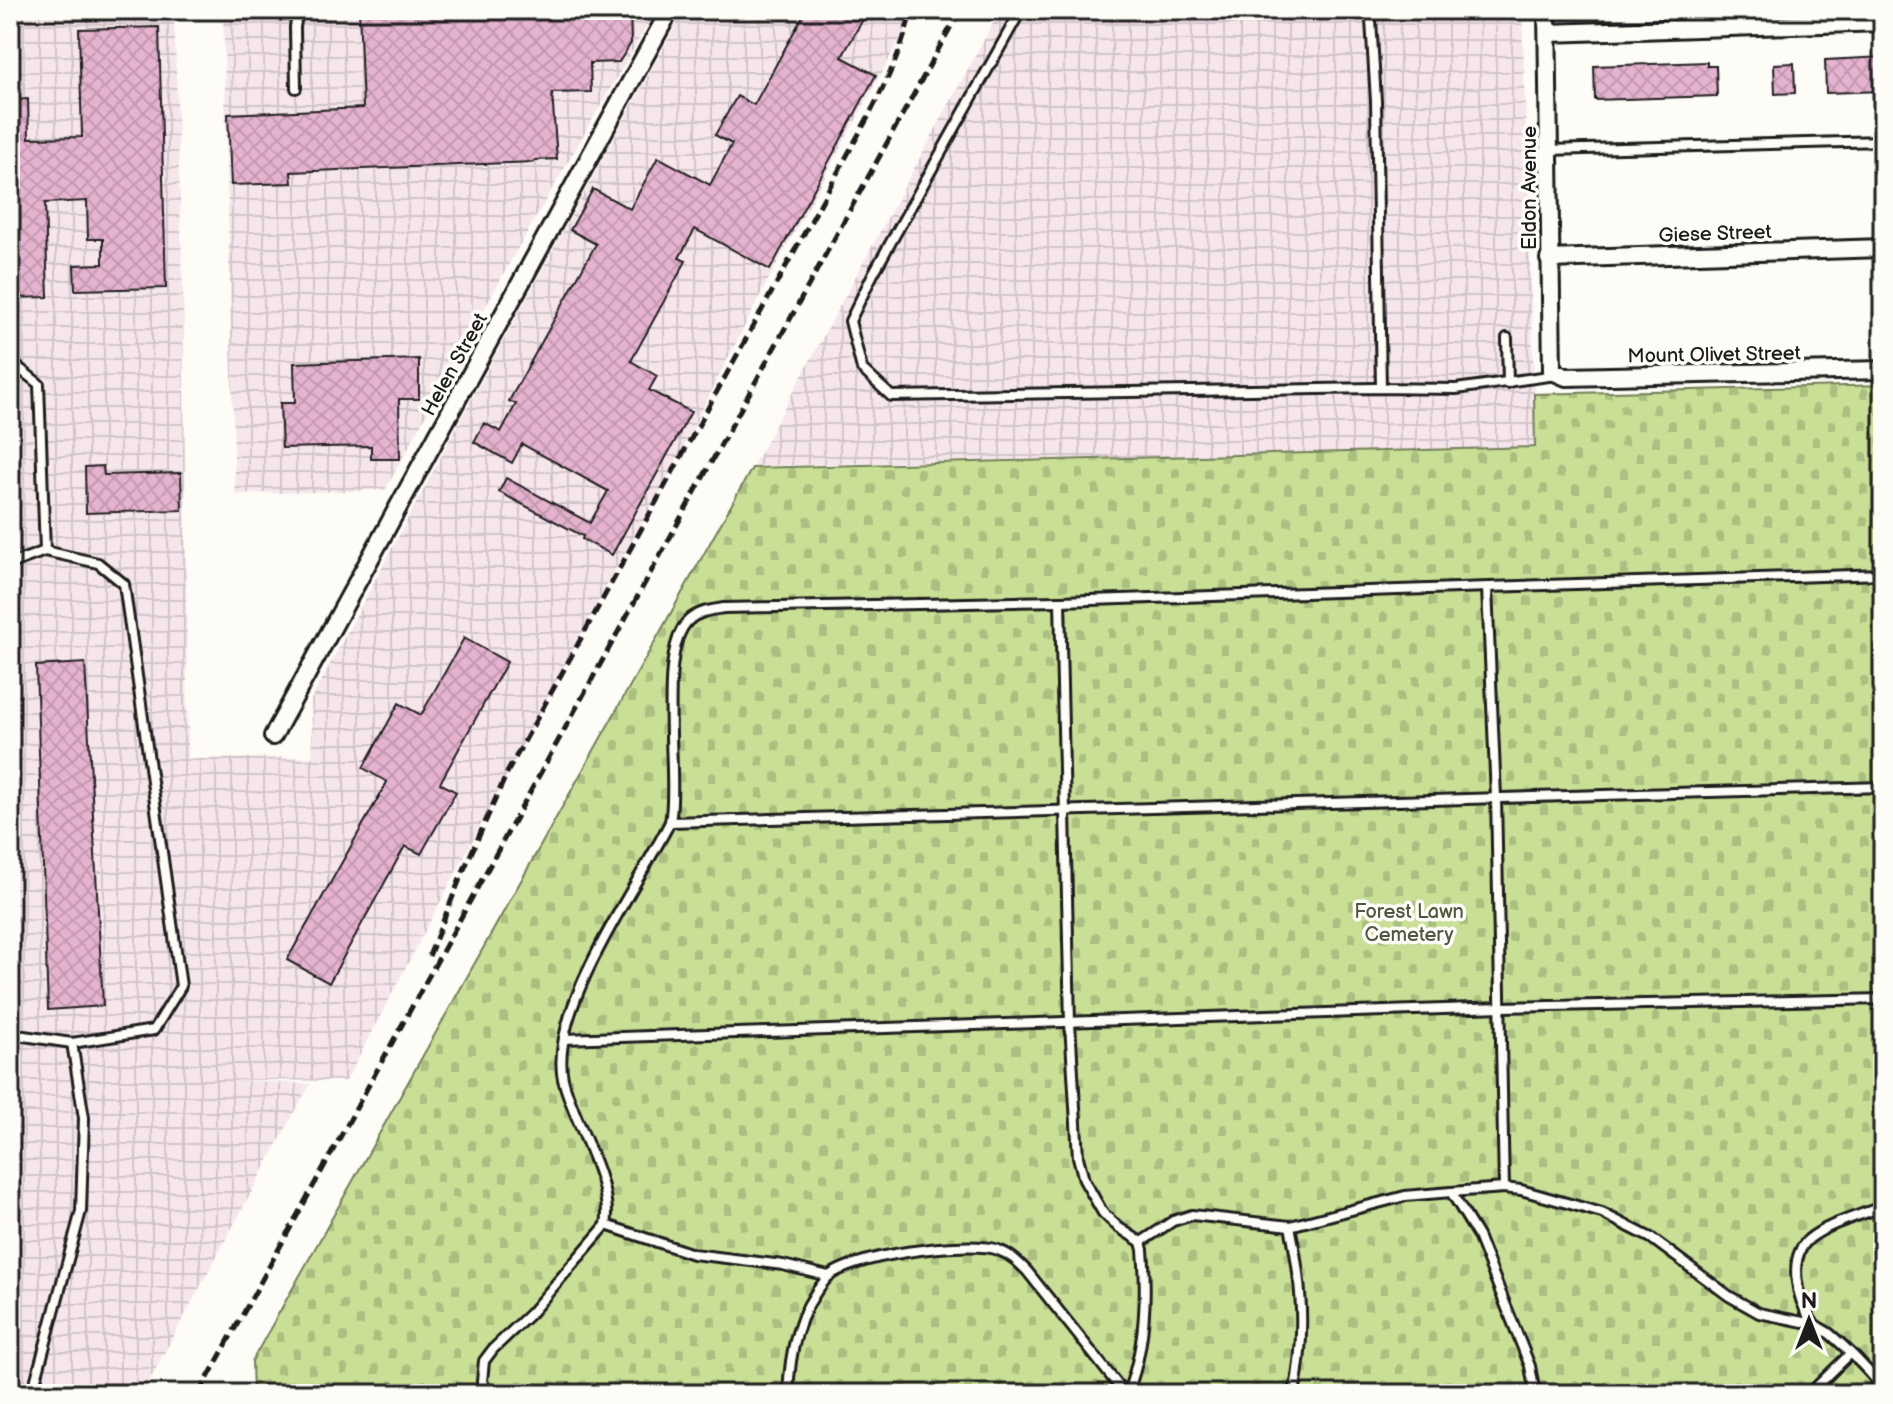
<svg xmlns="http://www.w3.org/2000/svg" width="1893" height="1404" viewBox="0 0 1893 1404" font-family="'Balsamiq Sans',sans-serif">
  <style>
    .industrial { fill: url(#industrial-grid) }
    .cemetery { fill: url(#cemetery-stones); stroke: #727e58; stroke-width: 2 }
    .building { fill: url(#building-cross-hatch); stroke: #1c1c1c; stroke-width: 2 }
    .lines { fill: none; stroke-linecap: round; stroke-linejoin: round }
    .service-casing { stroke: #1c1c1c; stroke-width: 14 }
    .minor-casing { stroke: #1c1c1c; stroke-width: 22 }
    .service { stroke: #fdfcf7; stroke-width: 8 }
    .minor { stroke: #fdfcf7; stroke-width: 16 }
    .rail { stroke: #1c1c1c; stroke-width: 5; stroke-dasharray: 12 6; stroke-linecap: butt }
    .labels { text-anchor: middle; stroke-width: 7; stroke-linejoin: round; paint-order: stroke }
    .street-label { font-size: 20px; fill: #1c1c1c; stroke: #fdfcf7 }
    .park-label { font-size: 20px; fill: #505640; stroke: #fdfcf7 }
  </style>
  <defs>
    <pattern id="industrial-grid" width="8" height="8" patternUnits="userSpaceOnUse" patternTransform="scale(2)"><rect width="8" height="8" fill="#f6e6eb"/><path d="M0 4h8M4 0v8" fill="none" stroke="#d2c5c9"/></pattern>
    <pattern id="cemetery-stones" width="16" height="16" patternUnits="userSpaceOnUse" patternTransform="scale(2)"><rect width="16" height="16" fill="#c8df95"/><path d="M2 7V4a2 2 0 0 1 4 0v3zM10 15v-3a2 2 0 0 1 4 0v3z" fill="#abbf80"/></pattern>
    <pattern id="building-cross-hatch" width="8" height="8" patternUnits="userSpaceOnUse" patternTransform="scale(2)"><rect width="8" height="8" fill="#e5b2cf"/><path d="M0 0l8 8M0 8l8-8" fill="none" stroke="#c498b1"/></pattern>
  </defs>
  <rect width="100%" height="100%" fill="#fdfcf7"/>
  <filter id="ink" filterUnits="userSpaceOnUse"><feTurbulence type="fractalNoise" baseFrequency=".0125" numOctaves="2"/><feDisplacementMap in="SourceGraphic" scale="16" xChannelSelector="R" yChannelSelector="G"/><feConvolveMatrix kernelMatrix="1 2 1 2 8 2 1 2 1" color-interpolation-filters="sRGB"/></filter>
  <g filter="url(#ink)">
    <g class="industrial">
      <path d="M10 10H174L183 295 188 759 313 757 311 700 477 389 684 10H916L766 284 661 490 616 568 346 1081 231 1080 310 1084 142 1394H10V301L15 300 10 135Z"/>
      <path d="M223 10H656L514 255 385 490 235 494Z"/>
      <path d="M1000 10H1522L1536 447 753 466Z"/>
    </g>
    <path class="cemetery" d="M1883 385V1394H253L252 1361 752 468 1535 447 1534 394Z"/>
    <g class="building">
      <path d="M359 10H630L631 43 619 62 590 63 591 92 552 93 557 159 535 160 533 162 291 172 292 183 231 185 228 114 363 108Z"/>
      <path d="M806 10H868L842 57 876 75 770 270 695 229 679 258 686 261 631 361 657 376 649 390 691 412 612 555 582 539 583 536 499 492 506 478 590 523 608 491 522 444 512 463 474 442 484 423 501 432 516 404 509 401 596 244 570 230 593 189 630 209 658 157 710 185 732 144 715 135 737 96 754 105Z"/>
      <path d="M159 27 166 288 75 290 74 265 103 264V239H88L87 201 45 203 48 297 16 298 13 100 28 99 29 138 82 137 79 29Z"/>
      <path d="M1883 57V91L1826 93 1825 60Z"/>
      <path d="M1707 62V66H1716L1717 96 1595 100 1594 66Z"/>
      <path d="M1794 63 1795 93 1775 94 1774 64Z"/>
      <path d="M419 359V399H399L400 459H371V446L282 448 280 403H295L294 363Z"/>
      <path d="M103 466 104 475 181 473 182 510 86 513 85 467Z"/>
      <path d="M464 638 507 662 440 783 456 792 421 854 405 846 329 983 287 960 387 782 363 768 399 703 421 715Z"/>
      <path d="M85 663 103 1006 48 1010 36 666Z"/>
    </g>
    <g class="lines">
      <defs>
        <g id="service">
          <path d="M1021 10 873 274 850 321 862 369 891 396 1375 388 1456 389 1556 375"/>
          <path d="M1364 10 1371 20 1376 101 1381 388"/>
          <path d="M296 88 295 27 298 10"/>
          <path d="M1548 150 1883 141"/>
          <path d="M1507 338 1508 383"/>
          <path d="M10 361 39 384 45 551"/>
          <path d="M10 564 45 551 98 563 124 584 181 986 154 1030 72 1043 10 1034"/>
          <path d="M1487 588 1496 797 1504 1188"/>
          <path d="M1060 601 1070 1023 1078 1157 1084 1180 1103 1213 1118 1227 1141 1242 1143 1250C1147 1297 1145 1350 1127 1394"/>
          <path d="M670 822C679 775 656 649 689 620 699 611 712 610 724 608L1060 601 1883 574"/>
          <path d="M564 1039 1502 1007 1883 999"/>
          <path d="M1451 1192 1504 1188 1521 1190 1602 1213 1651 1238 1729 1296 1759 1313 1813 1324"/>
          <path d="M1883 1206C1860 1216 1829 1223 1809 1239 1787 1258 1797 1299 1811 1320 1815 1327 1824 1329 1830 1334 1849 1350 1867 1369 1883 1388"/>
          <path d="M606 1225 693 1254 783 1265 828 1276"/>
          <path d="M1290 1226C1302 1283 1306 1336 1294 1394"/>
          <path d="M1141 1242 1173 1221 1192 1215 1290 1226 1405 1196 1451 1192 1478 1236 1530 1366 1535 1394"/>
          <path d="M32 1394 81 1211 84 1118 72 1043"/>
          <path d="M487 1394 482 1381 484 1361 493 1349 531 1313 606 1225C614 1184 573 1121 563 1079 548 1009 638 886 670 822L1883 787"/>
          <path d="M788 1394C790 1352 797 1313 826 1279 845 1256 969 1239 998 1250 1010 1254 1018 1262 1027 1271L1125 1394"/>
          <path d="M1809 1394 1850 1354"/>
        </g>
        <g id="minor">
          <path d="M1547 10 1552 371 1566 377 1883 370"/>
          <path d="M1548 33 1883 22"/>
          <path d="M1549 259 1883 248"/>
          <path d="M273 736 670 10"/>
        </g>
      </defs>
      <use href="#service" class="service-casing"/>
      <use href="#minor" class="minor-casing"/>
      <use href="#service" class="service"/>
      <use href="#minor" class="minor"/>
      <g class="rail">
        <path d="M429 956 462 874 508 771 866 121C885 85 903 50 911 10"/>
        <path d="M199 1394 960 10"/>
      </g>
    </g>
  </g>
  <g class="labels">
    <g class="street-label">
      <text transform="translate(1529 188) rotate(-90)" y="7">Eldon Avenue</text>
      <text transform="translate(1715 233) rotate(-2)" y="7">Giese Street</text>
      <text transform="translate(1714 354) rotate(-1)" y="7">Mount Olivet Street</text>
      <text transform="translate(454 364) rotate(-61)" y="7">Helen Street</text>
    </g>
    <g class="park-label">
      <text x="1409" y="918">Forest Lawn<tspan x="1409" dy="23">Cemetery</tspan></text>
    </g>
  </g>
  <rect width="1893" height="1404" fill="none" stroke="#fdfcf7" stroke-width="40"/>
  <rect x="20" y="20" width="1853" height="1364" fill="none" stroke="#1c1c1c" stroke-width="3" filter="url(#ink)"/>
  <g transform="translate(1809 1320)" stroke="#fdfcf7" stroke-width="6" paint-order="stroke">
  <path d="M0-6L14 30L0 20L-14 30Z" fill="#1c1c1c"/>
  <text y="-12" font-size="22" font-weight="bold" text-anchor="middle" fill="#1c1c1c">N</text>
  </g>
</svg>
